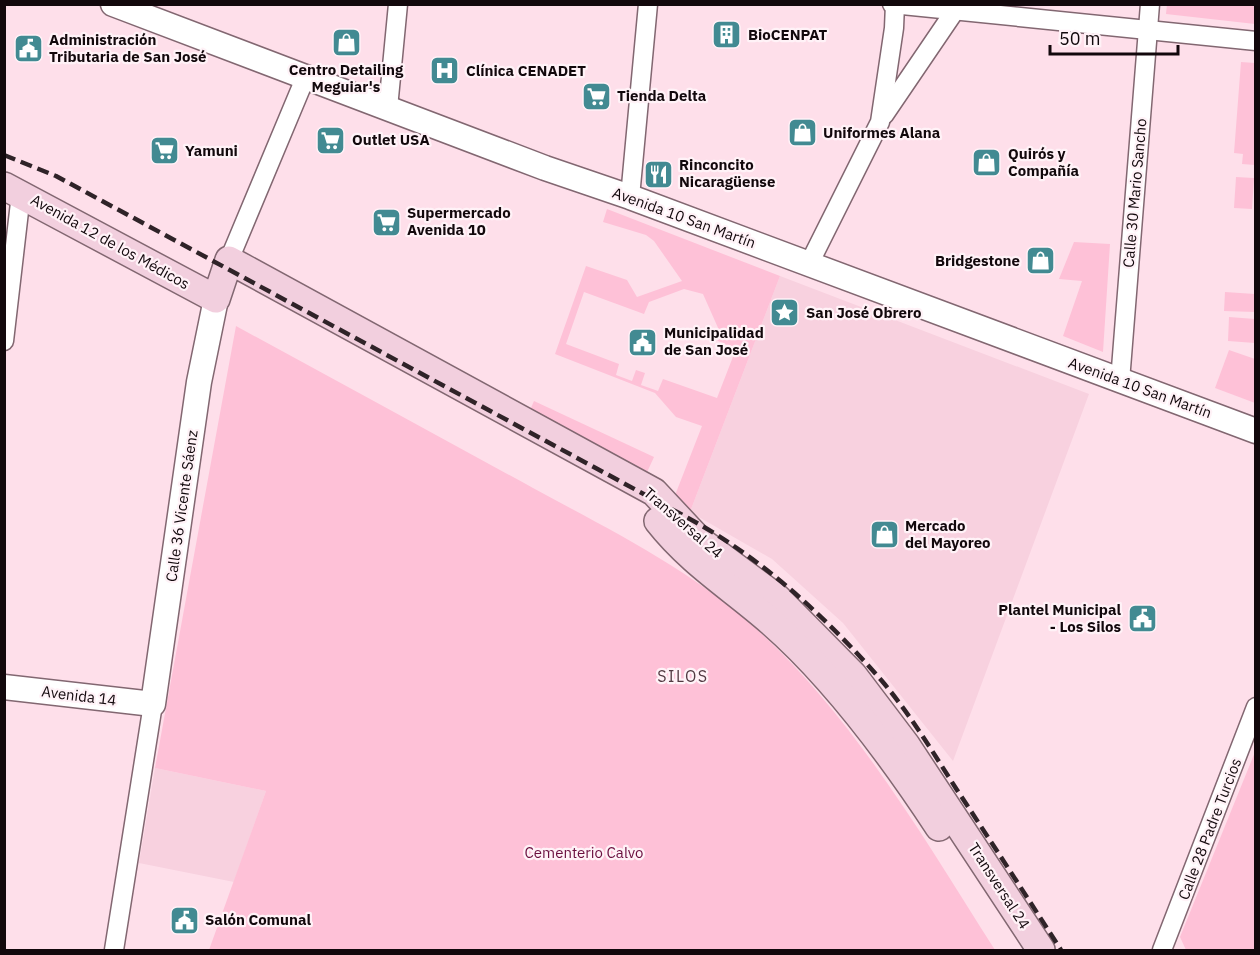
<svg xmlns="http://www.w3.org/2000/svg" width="1260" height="955" viewBox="0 0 1260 955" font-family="'IBM Plex Sans',sans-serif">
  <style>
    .built { fill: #f8d1df }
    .green { fill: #fec1d7; fill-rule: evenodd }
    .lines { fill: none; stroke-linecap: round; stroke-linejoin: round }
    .minor-casing { stroke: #826771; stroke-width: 21 }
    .tertiary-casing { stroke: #826771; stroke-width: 27 }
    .secondary-casing { stroke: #826771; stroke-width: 30 }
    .minor { stroke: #fff; stroke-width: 18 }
    .tertiary { stroke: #fff; stroke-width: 24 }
    .secondary { stroke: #f2cfde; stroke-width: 27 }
    .rail { stroke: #2f2328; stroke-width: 4.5; stroke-dasharray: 12 6; stroke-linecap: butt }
    .labels { text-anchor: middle; stroke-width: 4.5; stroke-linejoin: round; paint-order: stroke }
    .poi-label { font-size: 15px; font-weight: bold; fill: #12080c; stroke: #fff2f7; text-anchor: start }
    .street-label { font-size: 15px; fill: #12080c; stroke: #fff2f7 }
    .park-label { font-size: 15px; fill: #6b0f3f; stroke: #fff2f7 }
    .neighbourhood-label { font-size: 16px; letter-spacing: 1.5px; fill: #533a43; stroke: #fff2f7 }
  </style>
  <rect width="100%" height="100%" fill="#fedfea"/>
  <g class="built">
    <path d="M780 276 1089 394 953 761 843 623 772 559 690 512Z"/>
    <path d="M155 768 266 791 234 882 139 863Z"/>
  </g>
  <g class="green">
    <path d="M1167 4 1255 5V24L1166 14Z"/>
    <path d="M1241 62 1255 63V165L1242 164 1243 154 1234 153Z"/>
    <path d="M1236 177 1254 178 1252 209 1234 208Z"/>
    <path d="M607 209 780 276 690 512 672 503 702 426 676 417 655 393 555 354 586 266 627 280 637 297 682 281 654 241 646 235 603 222ZM684 289 703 294 719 330 716 340 736 349 717 398 663 379 658 391 641 385 645 373 636 370 632 381 616 375 619 364 566 344 584 292 644 314 649 302Z"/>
    <path d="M1074 242 1110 244 1103 352 1063 336 1082 281 1059 279Z"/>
    <path d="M1225 292 1255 294V312L1224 311Z"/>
    <path d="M1229 317 1255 319V343L1228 341Z"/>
    <path d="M236 326C335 380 434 434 533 488 612 531 696 572 762 634 858 724 925 840 995 950H209L266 791 155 768Z"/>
    <path d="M1229 350 1255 359V403L1215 388Z"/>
    <path d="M534 401 654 457 643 481 527 417Z"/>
    <path d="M1255 752V950H1186L1180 937Z"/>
  </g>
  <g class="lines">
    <defs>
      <g id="minor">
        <path d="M892 4 1256 41"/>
        <path d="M388 108 398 4"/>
        <path d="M884 115 954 12"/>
        <path d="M630 197 648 4"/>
        <path d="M229 260 306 76"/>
        <path d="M809 264 880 122 894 28 895 4"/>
        <path d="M4 341 21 194"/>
        <path d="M1120 381 1150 4"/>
        <path d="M114 950 153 704"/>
        <path d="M1162 950 1256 707"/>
      </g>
      <g id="tertiary">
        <path d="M113 4 545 168 630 197 1256 431"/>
        <path d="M4 687 153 704 199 382 216 299"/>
      </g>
      <g id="secondary">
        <path d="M4 186 216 299 229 260 654 492 699 540 777 598 853 675 906 745 1041 950"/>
        <path d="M658 521C691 563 731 587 771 622 834 677 893 757 939 827"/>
      </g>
    </defs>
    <use href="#minor" class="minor-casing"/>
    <use href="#tertiary" class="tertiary-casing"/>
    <use href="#secondary" class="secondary-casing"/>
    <use href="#minor" class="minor"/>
    <use href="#tertiary" class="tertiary"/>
    <use href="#secondary" class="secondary"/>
    <path class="rail" d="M4 155 56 176 688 518C762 558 827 618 882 681 910 714 934 754 957 790 992 843 1027 897 1061 950"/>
  </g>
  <defs>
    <symbol id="building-square" viewBox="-11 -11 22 22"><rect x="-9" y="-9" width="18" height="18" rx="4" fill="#428a92" stroke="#fff2f7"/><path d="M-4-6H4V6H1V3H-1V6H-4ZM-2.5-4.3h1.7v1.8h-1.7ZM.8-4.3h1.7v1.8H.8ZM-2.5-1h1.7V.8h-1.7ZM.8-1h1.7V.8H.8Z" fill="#fff"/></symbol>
    <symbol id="shop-square" viewBox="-11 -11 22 22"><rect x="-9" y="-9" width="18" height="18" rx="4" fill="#428a92" stroke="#fff2f7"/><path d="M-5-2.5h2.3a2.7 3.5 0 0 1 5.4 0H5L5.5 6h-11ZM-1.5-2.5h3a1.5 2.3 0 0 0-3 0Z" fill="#fff"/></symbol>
    <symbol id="civic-square" viewBox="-11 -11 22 22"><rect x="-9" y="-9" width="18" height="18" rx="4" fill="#428a92" stroke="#fff2f7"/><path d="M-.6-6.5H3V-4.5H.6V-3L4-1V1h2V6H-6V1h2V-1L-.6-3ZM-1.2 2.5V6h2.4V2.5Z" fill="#fff"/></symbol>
    <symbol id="hospital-square" viewBox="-11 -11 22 22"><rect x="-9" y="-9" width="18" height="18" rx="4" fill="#428a92" stroke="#fff2f7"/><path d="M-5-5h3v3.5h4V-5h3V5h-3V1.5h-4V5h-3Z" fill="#fff"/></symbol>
    <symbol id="supermarket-square" viewBox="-11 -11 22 22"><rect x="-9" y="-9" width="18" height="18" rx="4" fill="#428a92" stroke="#fff2f7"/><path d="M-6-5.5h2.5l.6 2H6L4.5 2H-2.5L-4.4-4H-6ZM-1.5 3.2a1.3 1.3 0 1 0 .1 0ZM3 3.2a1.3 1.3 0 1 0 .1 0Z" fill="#fff"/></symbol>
    <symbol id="restaurant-square" viewBox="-11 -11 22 22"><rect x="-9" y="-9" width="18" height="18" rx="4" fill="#428a92" stroke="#fff2f7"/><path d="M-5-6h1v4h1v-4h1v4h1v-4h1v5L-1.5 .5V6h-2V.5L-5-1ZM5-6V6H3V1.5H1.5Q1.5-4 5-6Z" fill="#fff"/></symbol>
    <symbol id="sight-square" viewBox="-11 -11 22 22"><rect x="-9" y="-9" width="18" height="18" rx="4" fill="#428a92" stroke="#fff2f7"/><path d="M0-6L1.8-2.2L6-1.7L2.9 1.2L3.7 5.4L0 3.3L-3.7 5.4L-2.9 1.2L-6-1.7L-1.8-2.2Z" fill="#fff"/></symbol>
  </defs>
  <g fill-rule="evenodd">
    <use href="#building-square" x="710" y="18" width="33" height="33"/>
    <use href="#shop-square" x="330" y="26" width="33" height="33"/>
    <use href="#civic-square" x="12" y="32" width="33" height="33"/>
    <use href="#hospital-square" x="428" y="54" width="33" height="33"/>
    <use href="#supermarket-square" x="580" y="80" width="33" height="33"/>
    <use href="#shop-square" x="786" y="116" width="33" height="33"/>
    <use href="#supermarket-square" x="314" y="124" width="33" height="33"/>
    <use href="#supermarket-square" x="148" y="134" width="33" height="33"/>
    <use href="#shop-square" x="970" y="146" width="33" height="33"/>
    <use href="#restaurant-square" x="642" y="158" width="33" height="33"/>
    <use href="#supermarket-square" x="370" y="206" width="33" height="33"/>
    <use href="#shop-square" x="1024" y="244" width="33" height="33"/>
    <use href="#sight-square" x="768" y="296" width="33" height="33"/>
    <use href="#civic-square" x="626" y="326" width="33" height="33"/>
    <use href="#shop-square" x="868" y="518" width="33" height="33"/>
    <use href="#civic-square" x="1126" y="602" width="33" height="33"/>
    <use href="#civic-square" x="168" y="904" width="33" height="33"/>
  </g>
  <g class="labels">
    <g class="poi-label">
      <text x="748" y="40">BioCENPAT</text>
      <text x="49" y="45">Administración<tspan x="49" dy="17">Tributaria de San José</tspan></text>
      <text x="346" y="75" text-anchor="middle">Centro Detailing<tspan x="346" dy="17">Meguiar's</tspan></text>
      <text x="466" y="76">Clínica CENADET</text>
      <text x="617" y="101">Tienda Delta</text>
      <text x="823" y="138">Uniformes Alana</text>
      <text x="352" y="145">Outlet USA</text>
      <text x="185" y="156">Yamuni</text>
      <text x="1008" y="159">Quirós y<tspan x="1008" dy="17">Compañía</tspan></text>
      <text x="679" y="170">Rinconcito<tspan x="679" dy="17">Nicaragüense</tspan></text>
      <text x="407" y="218">Supermercado<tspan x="407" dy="17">Avenida 10</tspan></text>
      <text x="1020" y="266" text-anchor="end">Bridgestone</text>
      <text x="806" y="318">San José Obrero</text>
      <text x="664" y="338">Municipalidad<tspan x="664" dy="17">de San José</tspan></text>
      <text x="905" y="531">Mercado<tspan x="905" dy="17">del Mayoreo</tspan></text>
      <text x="1121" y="615" text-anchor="end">Plantel Municipal<tspan x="1121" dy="17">- Los Silos</tspan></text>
      <text x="205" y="925">Salón Comunal</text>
    </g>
    <g class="street-label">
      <text transform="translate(1135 193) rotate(-85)" y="5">Calle 30 Mario Sancho</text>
      <text transform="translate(684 218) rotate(20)" y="5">Avenida 10 San Martín</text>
      <text transform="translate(110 242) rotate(29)" y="5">Avenida 12 de los Médicos</text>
      <text transform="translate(1140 388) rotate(20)" y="5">Avenida 10 San Martín</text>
      <text transform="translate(182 506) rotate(-82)" y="5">Calle 36 Vicente Sáenz</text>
      <text transform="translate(683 523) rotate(41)" y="5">Transversal 24</text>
      <text transform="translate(79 696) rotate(7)" y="5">Avenida 14</text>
      <text transform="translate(1210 829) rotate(-69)" y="5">Calle 28 Padre Turcios</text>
      <text transform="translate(999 886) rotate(57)" y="5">Transversal 24</text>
    </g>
    <g class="park-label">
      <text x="584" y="858">Cementerio Calvo</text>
    </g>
    <g class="neighbourhood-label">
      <text x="683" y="682">SILOS</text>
    </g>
  </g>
  <rect width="1260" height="955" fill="none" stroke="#12080c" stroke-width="12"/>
  <path d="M1050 45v9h128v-9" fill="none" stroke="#12080c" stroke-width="3"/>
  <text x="1059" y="45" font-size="18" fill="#12080c" stroke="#fff2f7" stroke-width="4.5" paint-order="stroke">50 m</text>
</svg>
